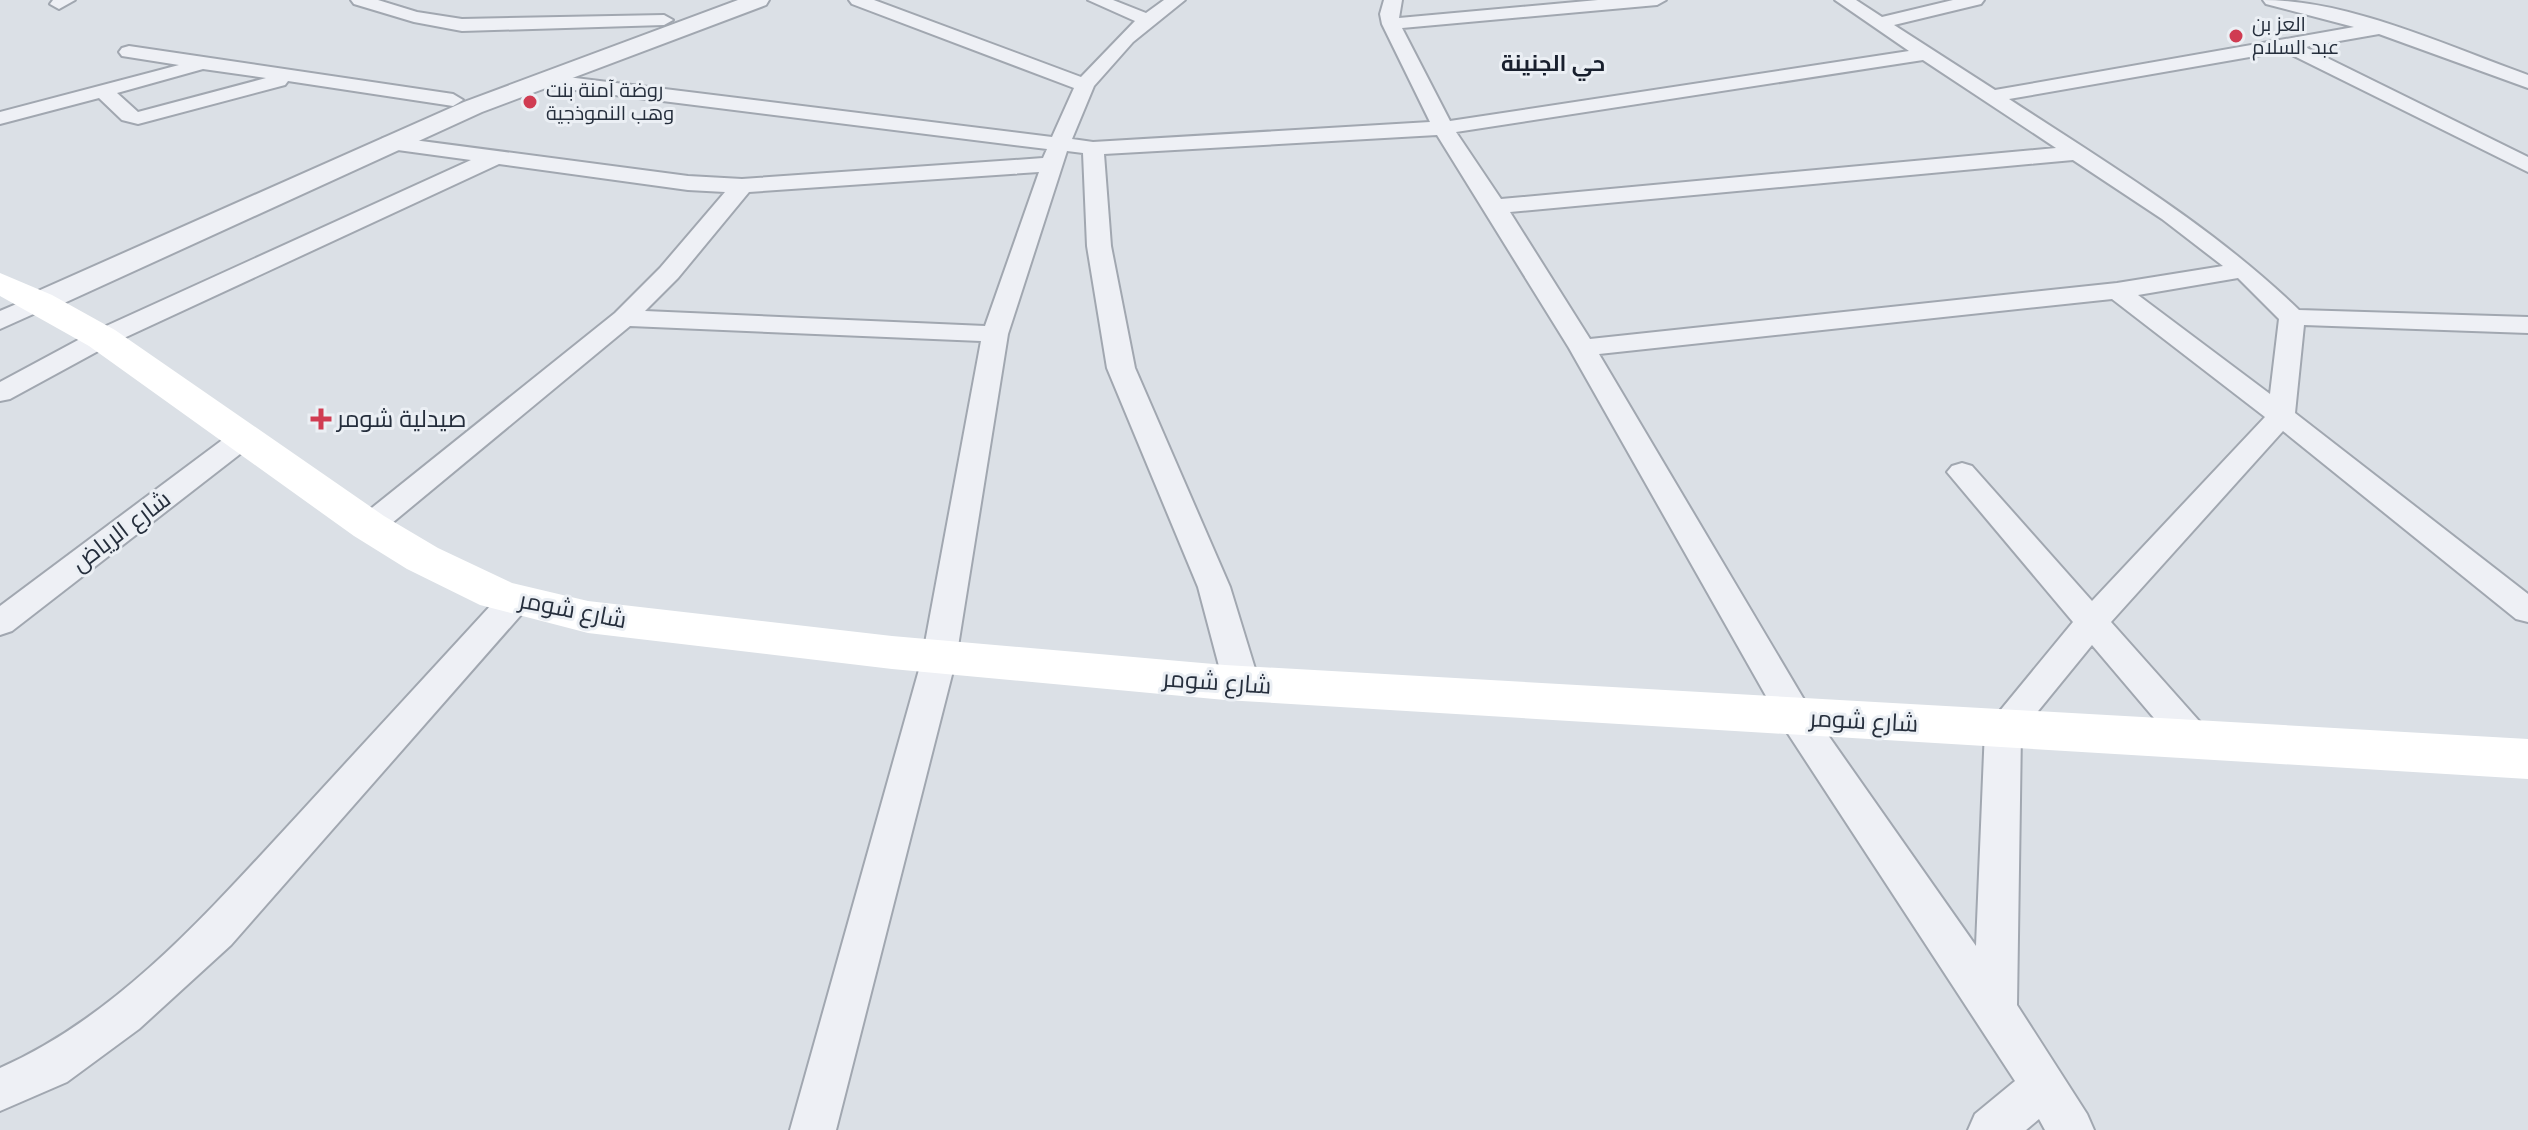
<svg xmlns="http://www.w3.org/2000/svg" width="2528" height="1130" viewBox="0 0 2528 1130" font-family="Roboto,Cairo,sans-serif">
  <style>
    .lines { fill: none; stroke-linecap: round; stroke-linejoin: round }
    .minor-casing { stroke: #a1a7b0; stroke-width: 4 }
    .tertiary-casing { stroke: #a1a7b0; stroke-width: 4 }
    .minor { fill: #eef0f5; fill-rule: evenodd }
    .tertiary { fill: #eef0f5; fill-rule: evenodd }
    .secondary { fill: #fff; fill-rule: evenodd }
    .poi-dot { fill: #d03c52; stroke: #ebeff4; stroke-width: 3 }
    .labels { text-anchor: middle; stroke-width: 6; stroke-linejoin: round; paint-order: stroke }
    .far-poi-label { font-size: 20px; fill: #252e3c; stroke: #ebeff4; text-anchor: start }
    .far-neighbourhood-label { font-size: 22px; font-weight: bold; fill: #181f2d; stroke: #ebeff4 }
    .poi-label { font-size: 24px; fill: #252e3c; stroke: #ebeff4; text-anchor: start }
    .street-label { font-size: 24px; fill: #252e3c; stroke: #ebeff4 }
  </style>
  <rect width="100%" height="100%" fill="#dbe0e6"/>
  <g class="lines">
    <defs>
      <g id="minor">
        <path d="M53 0H75L59 9 50 4Z"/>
        <path d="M351 0H378L417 12 462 19 664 15 673 20 664 25 462 31 414 22 354 4Z"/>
        <path d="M849 0H874L1081 77 1135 21 1088 0H1113L1146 13 1164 0H1185L1133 42 1102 77 1094 86 1072 139 1093 142 1430 122 1382 24 1380 14 1384 0H1402L1399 18 1598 0H1666L1657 5 1402 28 1450 121 1909 51 1835 0H1856L1882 17 1953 0H1984L1981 4 1894 25 1995 90 2354 27 2266 4 2263 0C2350 0 2447 46 2528 75V88L2379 34 2305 47 2528 157V172L2284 51 2009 99C2110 165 2212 226 2299 310L2528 317V333L2304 325 2295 413 2528 594V622L2516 619 2283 431 2111 622 2208 731 2213 741 2208 751 2195 755 2182 751 2092 645 2021 732 2017 1005 2087 1114 2094 1130H2045L2039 1119 2026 1130H1968L1975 1114 2015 1081 1783 726 1569 348 1437 135 1104 154 1111 246 1135 368 1230 587 1260 685 1254 694 1242 698 1230 694 1224 685 1198 587 1107 368 1087 246 1083 153 1067 151 1008 334 956 659 836 1130H790L922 659 981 341 630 326 380 533 369 536 358 533 353 526 358 519 615 313 660 268 725 192 688 190 499 164 111 344 10 399 0 401V382L93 332 471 160 383 148 380 143 383 138 391 137 688 176 742 179 1043 158 1047 149 543 86 533 80 543 74 1052 137 1074 88 852 4ZM1923 60 2056 148 1501 199 1456 132ZM2073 160 2162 219 2223 266 2117 283 1590 339 1510 212ZM1039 172 985 326 645 311 678 278 749 192ZM2238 278 2279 319 2270 394 2138 295ZM2112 299 2265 417 2092 601 1972 466 1962 463 1952 466 1947 472 2073 622 1985 729 1976 946 1809 708 1599 354Z"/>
        <path d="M129 46 453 94 463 100 453 106 288 81 285 85 138 124 122 120 99 98 0 124V112L179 65 122 56 119 52 122 48ZM203 69 266 78 138 112 117 93Z"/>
        <path d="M40 294 49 297 53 302 49 307 0 329V311Z"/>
        <path d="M243 429 253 432 257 438 253 444 12 631 0 635V606L233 432Z"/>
        <path d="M515 589 527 592 531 600 527 608 231 945 139 1029 67 1082 0 1111V1068C120 1015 211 909 298 815 366 741 435 666 503 592Z"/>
      </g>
      <path id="tertiary" d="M738 0H769L766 5 482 112 51 309 40 312 29 309 24 302 29 295 464 102Z"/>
    </defs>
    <use href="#minor" class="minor-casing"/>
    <use href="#tertiary" class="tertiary-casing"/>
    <use href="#minor" class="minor"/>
    <use href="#tertiary" class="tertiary"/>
    <path class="secondary" d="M0 273 52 295 115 330 384 516 438 548 512 583 588 601 892 636 1225 665 2528 739V779L1225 700 892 669 588 633 480 605 407 569 354 536 89 346 0 296Z"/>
  </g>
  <g class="poi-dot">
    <circle cx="2236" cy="36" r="8"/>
    <circle cx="530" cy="102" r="8"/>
    <path d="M317 407h8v8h8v8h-8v8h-8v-8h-8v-8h8z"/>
  </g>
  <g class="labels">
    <g class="far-poi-label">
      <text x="2252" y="31">العز بن<tspan x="2252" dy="23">عبد السلام</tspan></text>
      <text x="546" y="97">روضة آمنة بنت<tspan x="546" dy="23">وهب النموذجية</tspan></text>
    </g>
    <g class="far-neighbourhood-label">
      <text x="1553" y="71">حي الجنينة</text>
    </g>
    <g class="poi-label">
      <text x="337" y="427">صيدلية شومر</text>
    </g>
    <g class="street-label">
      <text transform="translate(121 531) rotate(-37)" y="8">شارع الرياض</text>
      <text transform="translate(573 610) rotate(11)" y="8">شارع شومر</text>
      <text transform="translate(1217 682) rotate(4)" y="8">شارع شومر</text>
      <text transform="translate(1864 721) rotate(3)" y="8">شارع شومر</text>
    </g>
  </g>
</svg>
